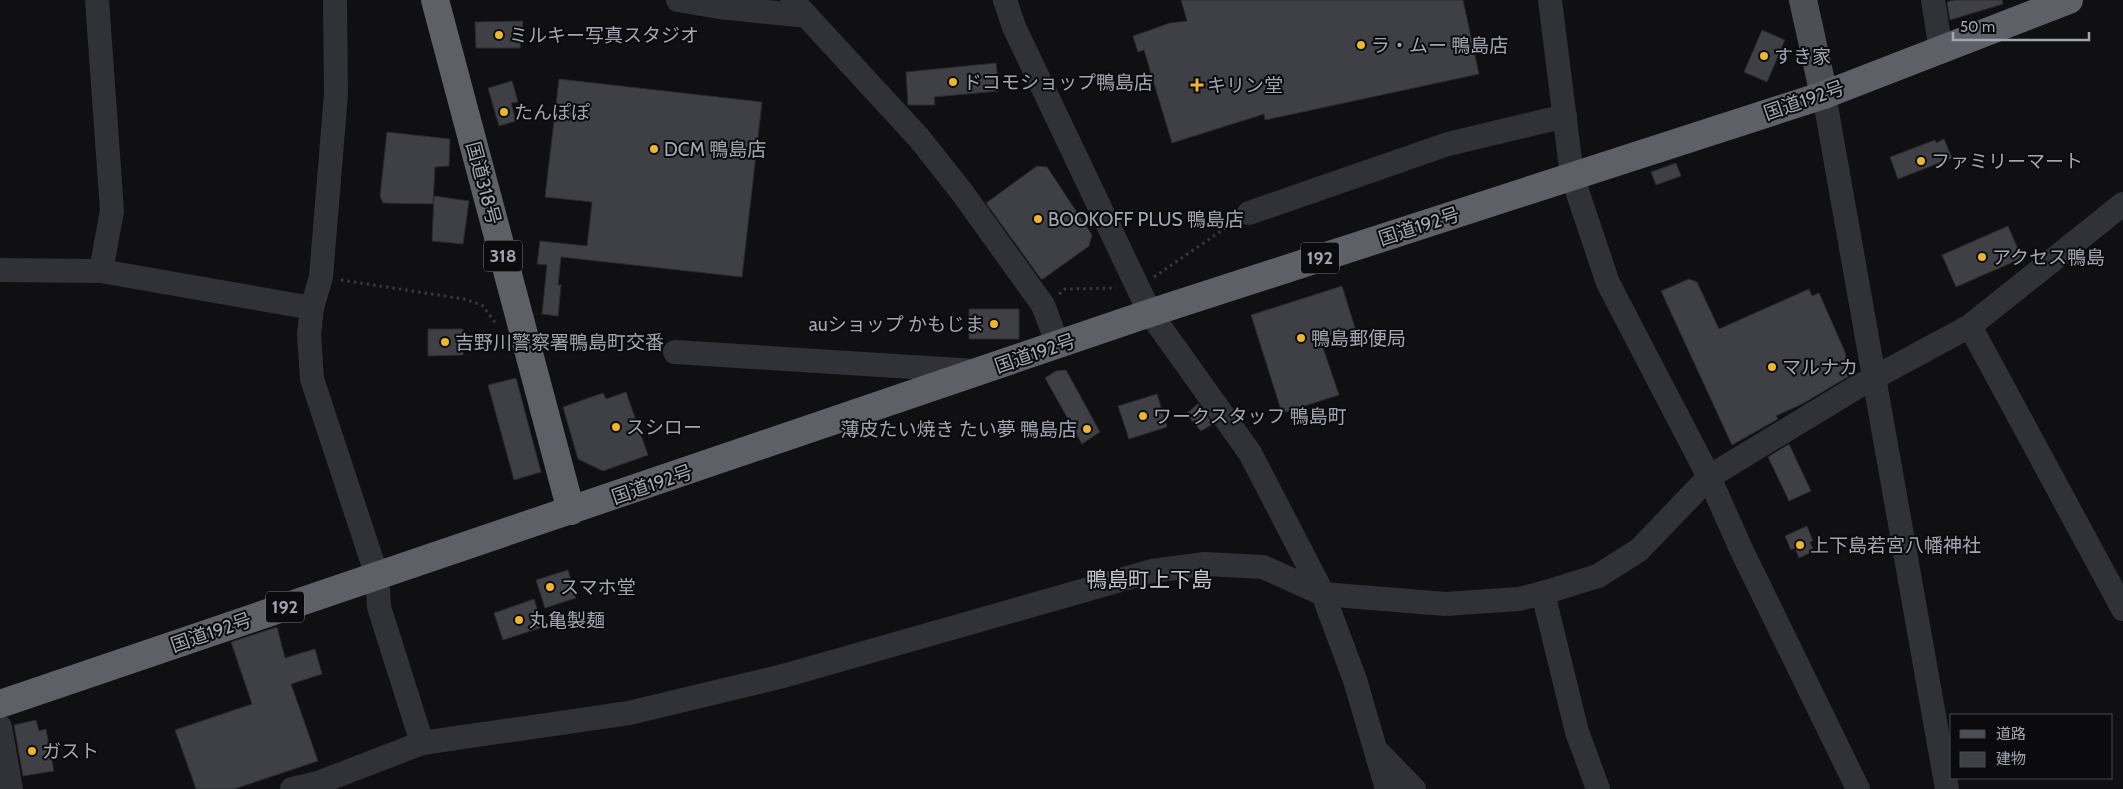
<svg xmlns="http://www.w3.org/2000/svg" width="2123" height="789" viewBox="0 0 2123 789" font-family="Cabin,'Noto Sans JP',sans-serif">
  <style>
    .building { fill: #3f4045; stroke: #2b2a2e }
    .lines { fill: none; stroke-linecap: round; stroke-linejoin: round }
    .path { stroke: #37393e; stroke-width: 3; stroke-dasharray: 2.5 4; stroke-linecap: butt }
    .minor { stroke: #313237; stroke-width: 24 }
    .major { stroke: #4d4f56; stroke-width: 28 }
    .highway { stroke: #5e6068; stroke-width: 28 }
    .poi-dot { fill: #eeb62c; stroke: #0b0b0d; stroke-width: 2 }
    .labels { text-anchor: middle; stroke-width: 4; stroke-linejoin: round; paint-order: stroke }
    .shield { fill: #0b0b0d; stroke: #757880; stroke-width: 1 }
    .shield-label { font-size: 18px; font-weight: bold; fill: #a2a6b2 }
    .poi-label { font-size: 19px; fill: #a2a6b2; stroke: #0b0b0d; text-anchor: start }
    .street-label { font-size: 19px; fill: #a2a6b2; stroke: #0b0b0d }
    .quarter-label { font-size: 21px; fill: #c3c5cf; stroke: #0b0b0d }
  </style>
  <rect width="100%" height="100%" fill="#101012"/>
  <g class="building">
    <path d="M1181 0H1463L1479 74 1265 120 1264 114 1172 143 1144 50 1138 52 1133 36 1170 23 1187 21Z"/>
    <path d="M1954 0H2002L2003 4 1950 20 1947 2Z"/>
    <path d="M523 21 520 48H476L475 22Z"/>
    <path d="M1762 30 1785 40 1767 82 1744 72Z"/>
    <path d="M996 63 999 91 934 97 935 105H908L906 72Z"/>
    <path d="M559 79 762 102 742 277 561 257 558 285H561L558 316 542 314 547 265 537 264 540 241 587 246 592 202 545 197Z"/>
    <path d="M512 81 518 102 511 103 516 121 499 126 488 88Z"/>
    <path d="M387 132 450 139 449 166 435 167 433 204 383 203 380 196Z"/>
    <path d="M1944 139 1952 158 1898 179 1890 157 1935 140 1936 143Z"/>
    <path d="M1676 163 1681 176 1656 185 1651 172Z"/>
    <path d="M1037 166 1047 167 1092 235 1089 246 1043 279H1041L986 203Z"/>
    <path d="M434 196 469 201 463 244 432 241Z"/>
    <path d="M2008 226 2022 258 1956 287 1942 255Z"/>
    <path d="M1689 279 1697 282 1719 329 1809 289 1812 296 1819 293 1845 352 1849 376 1804 403 1776 416 1778 419 1732 445 1661 291Z"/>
    <path d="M1342 286 1355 328 1320 339 1339 395 1282 413 1251 315Z"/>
    <rect x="969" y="309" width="50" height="30"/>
    <path d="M428 329H463V355L428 356Z"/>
    <path d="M1066 370 1100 432 1082 444 1045 378 1056 371Z"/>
    <path d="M516 378 541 472 514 480 488 385Z"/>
    <path d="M626 392 648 455 603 471 578 459 563 407 603 393 606 399Z"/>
    <path d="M1157 394 1167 427 1129 439 1118 406Z"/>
    <path d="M1198 404 1213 424 1201 431 1186 414Z"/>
    <path d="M1789 444 1811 491 1789 501 1768 457Z"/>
    <path d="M1807 526 1813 541 1810 542 1814 551 1799 558 1795 548 1791 550 1785 536Z"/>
    <path d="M568 570 576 598 545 608 536 580Z"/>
    <path d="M534 599 543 627 503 640 494 613Z"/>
    <path d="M277 627 285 658 315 649 322 674 291 684 318 761 234 789H196L175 730 252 704 231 642Z"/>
    <path d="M36 720 39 731 46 729 54 771 23 776 14 725Z"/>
  </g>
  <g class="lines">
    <g class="path">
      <path d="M1154 277 1234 222"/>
      <path d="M341 280 464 299 482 305 497 325"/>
      <path d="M1059 294 1065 289 1116 288"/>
      <path d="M550 344 560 340 655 350"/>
    </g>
    <g class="minor">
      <path d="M97 0 112 211 101 271"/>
      <path d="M335 0 336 94 321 277 312 308 309 335 312 379 377 576 379 607 422 743"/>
      <path d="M678 0 719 7 807 16"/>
      <path d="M792 0 919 138 961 191 1043 305 1058 345"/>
      <path d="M1005 0 1014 27 1150 313 1250 453 1323 594 1355 680 1387 789"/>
      <path d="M1550 0 1572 176 1608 283 1709 477 1741 549 1858 789"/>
      <path d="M1933 0 1941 50"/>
      <path d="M1824 95 1947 789"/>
      <path d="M1249 213 1448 144 1565 116"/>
      <path d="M0 270 101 271 312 308"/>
      <path d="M1970 326 2123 609"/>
      <path d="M675 352 975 371"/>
      <path d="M1543 593 1577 732 1598 789"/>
      <path d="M0 727 11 789"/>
      <path d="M1378 752 1414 789"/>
      <path d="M292 789 318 783 422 743 629 713 783 676 1152 571 1205 564 1263 567 1323 594 1445 604 1519 599 1543 593 1598 576 1639 550 1709 477 1857 387 1970 326 2123 204"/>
    </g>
    <path class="major" d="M1803 0 1824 95"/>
    <g class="highway">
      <path d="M435 0 571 511"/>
      <path d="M0 704 1150 313 1824 95 2069 0"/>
    </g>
  </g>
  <g class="poi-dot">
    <circle cx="499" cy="35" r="5"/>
    <circle cx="1361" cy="45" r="5"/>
    <circle cx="1764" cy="56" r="5"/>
    <circle cx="953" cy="82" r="5"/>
    <path d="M1194.5 77.5h5v5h5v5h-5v5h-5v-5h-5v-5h5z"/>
    <circle cx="504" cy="112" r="5"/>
    <circle cx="654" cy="149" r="5"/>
    <circle cx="1921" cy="161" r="5"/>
    <circle cx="1038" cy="219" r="5"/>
    <circle cx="1982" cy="257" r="5"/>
    <circle cx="994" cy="324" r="5"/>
    <circle cx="1301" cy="338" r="5"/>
    <circle cx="445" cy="342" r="5"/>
    <circle cx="1772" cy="367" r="5"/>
    <circle cx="1143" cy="416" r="5"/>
    <circle cx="616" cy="427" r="5"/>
    <circle cx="1087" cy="429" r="5"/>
    <circle cx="1800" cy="545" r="5"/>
    <circle cx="550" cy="587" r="5"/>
    <circle cx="519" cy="620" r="5"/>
    <circle cx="32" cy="751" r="5"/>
  </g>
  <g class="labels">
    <g class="shield">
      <rect x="484" y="240.5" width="38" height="31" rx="4"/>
      <rect x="1301" y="242.5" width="38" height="31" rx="4"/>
      <rect x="266" y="591.5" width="38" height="31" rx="4"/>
    </g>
    <g class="shield-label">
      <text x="503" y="262">318</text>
      <text x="1320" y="264">192</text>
      <text x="285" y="613">192</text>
    </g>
    <g class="poi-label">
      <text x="509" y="42">ミルキー写真スタジオ</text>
      <text x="1371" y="52">ラ・ムー 鴨島店</text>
      <text x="1774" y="63">すき家</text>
      <text x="963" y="89">ドコモショップ鴨島店</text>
      <text x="1207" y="92">キリン堂</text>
      <text x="514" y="119">たんぽぽ</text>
      <text x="664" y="156">DCM 鴨島店</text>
      <text x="1931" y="168">ファミリーマート</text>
      <text x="1048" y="226">BOOKOFF PLUS 鴨島店</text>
      <text x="1992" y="264">アクセス鴨島</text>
      <text x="984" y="331" text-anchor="end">auショップ かもじま</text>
      <text x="1311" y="345">鴨島郵便局</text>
      <text x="455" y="349">吉野川警察署鴨島町交番</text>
      <text x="1782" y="374">マルナカ</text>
      <text x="1153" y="423">ワークスタッフ 鴨島町</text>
      <text x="626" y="434">スシロー</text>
      <text x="1077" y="436" text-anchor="end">薄皮たい焼き たい夢 鴨島店</text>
      <text x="1810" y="552">上下島若宮八幡神社</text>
      <text x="560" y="594">スマホ堂</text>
      <text x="529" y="627">丸亀製麺</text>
      <text x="42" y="758">ガスト</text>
    </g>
    <g class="street-label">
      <text transform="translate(1804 100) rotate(-19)" y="7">国道192号</text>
      <text transform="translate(484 183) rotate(75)" y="7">国道318号</text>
      <text transform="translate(1419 226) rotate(-18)" y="7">国道192号</text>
      <text transform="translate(1035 353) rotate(-19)" y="7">国道192号</text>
      <text transform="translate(652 484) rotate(-19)" y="7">国道192号</text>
      <text transform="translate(211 632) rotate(-19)" y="7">国道192号</text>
    </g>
    <g class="quarter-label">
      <text x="1149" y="587">鴨島町上下島</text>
    </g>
  </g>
  <rect x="1950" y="714" width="162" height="65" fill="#0b0b0d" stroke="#47494f"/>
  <rect x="1960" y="730" width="25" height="8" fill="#4d4f56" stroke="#47494f"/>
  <text x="1996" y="739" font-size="15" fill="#a2a6b2">道路</text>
  <rect x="1960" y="752" width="25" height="15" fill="#3f4045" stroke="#47494f"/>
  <text x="1996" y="764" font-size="15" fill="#a2a6b2">建物</text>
  <path d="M1953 32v8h136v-8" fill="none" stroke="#a2a6b2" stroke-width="2.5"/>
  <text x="1960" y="32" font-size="15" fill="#a2a6b2" stroke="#0b0b0d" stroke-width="4" paint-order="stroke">50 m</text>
</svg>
